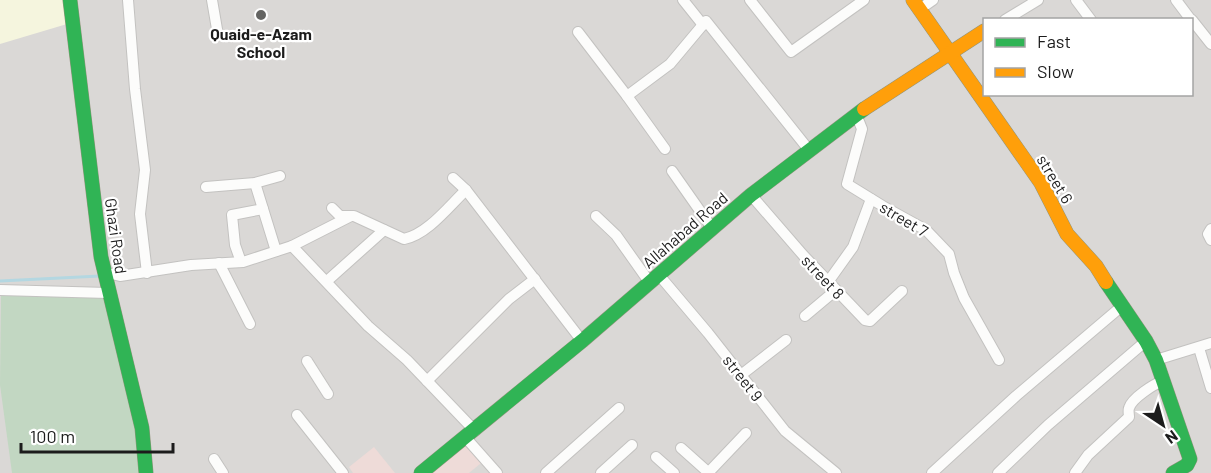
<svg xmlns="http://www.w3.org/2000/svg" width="1211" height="473" viewBox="0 0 1211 473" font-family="Barlow,sans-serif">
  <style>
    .residential { fill: #dad8d6; fill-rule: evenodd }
    .commercial { fill: #eedbd8 }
    .education { fill: #f5f5de }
    .cemetery { fill: #c2d7c2 }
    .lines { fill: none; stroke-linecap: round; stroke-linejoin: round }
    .stream { stroke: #b4d7e1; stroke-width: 3 }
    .street-casing { stroke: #c3c2c0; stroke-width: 12 }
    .fast-casing { stroke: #92957c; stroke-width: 15 }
    .slow-casing { stroke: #92957c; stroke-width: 15 }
    .street { stroke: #fcfcfb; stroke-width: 10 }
    .fast { stroke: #30b455; stroke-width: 14 }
    .slow { stroke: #ff9f0a; stroke-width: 14 }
    .poi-dot { fill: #646462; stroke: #fff; stroke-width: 2 }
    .labels { text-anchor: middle; stroke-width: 4.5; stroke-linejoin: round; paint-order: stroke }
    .poi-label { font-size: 16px; font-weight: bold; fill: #1c1c1c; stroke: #fff }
    .street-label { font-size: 16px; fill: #1c1c1c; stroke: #fff }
  </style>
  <rect width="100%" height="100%" fill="#ebe9e4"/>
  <path class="residential" d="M0 0H1211V473H0ZM984 20H1192V94H984Z"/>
  <g class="commercial">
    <path d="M466 438 486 459 469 473H421Z"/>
    <path d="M374 447 395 473H353L349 467Z"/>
  </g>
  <path class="education" d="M0 0H65L67 24 0 44Z"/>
  <path class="cemetery" d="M108 293 146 473H12L0 385 1 295Z"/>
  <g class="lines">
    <path class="stream" d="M0 281 100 276"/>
    <defs>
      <g id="street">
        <path d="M128 0 135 89 145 170 140 214 147 273"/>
        <path d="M212 0 218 35"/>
        <path d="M683 0 703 25"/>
        <path d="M750 0 791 52 864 0"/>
        <path d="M1076 0 1091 20"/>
        <path d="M1176 0 1191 20"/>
        <path d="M920 9 933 0"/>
        <path d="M1005 20 1038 0"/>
        <path d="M1192 20 1211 44"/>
        <path d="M578 32 627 96"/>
        <path d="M856 114 862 129 847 184 886 208 926 230 949 254 954 273 964 298 999 360"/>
        <path d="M665 149 627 96 670 64 706 21 809 150"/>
        <path d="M672 171 712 228"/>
        <path d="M453 178 466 190 582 341"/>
        <path d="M255 183 276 251"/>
        <path d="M206 187 255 183 280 176"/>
        <path d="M751 195 803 255 865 320 870 321 902 291"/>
        <path d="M332 208 340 216H354L404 239C428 234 449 206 466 190"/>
        <path d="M596 216 616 235 650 283"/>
        <path d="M1211 229 1208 234 1211 240"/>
        <path d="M292 246 368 326 407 360 475 431"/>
        <path d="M241 262 235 245 232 215 263 209"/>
        <path d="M219 263 250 324"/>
        <path d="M104 272 120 276 191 265 243 262 292 246 351 216"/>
        <path d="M659 275 708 333 785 431 836 473"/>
        <path d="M327 281 384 230"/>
        <path d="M828 282 853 247 871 199"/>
        <path d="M0 290 108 293"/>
        <path d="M805 316 836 290"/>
        <path d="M1199 348 1211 388"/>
        <path d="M1156 360 1211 343"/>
        <path d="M307 361 328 394"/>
        <path d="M741 375 786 340"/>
        <path d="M427 381 509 299 535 279"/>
        <path d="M297 415 343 473"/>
        <path d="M466 438 497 473"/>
        <path d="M681 448 709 473"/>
        <path d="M656 457 674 473"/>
        <path d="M214 459 223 473"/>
        <path d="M546 473 619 408"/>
        <path d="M601 473 632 445"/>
        <path d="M708 473 746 433"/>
        <path d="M932 473 1016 396 1122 306"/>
        <path d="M998 473 1048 425 1146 341"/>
        <path d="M1075 473 1088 455 1129 417C1129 414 1128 411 1129 408 1132 398 1154 384 1163 381"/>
      </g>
      <g id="fast">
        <path d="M70 0 101 257 142 428 146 473"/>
        <path d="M1106 282 1146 341 1156 360 1190 459 1187 465 1173 473"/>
        <path d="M421 473 582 341 751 195 864 109"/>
      </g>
      <g id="slow">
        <path d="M913 0 1041 183 1067 234 1096 266 1106 282"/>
        <path d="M864 109 984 31"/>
      </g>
    </defs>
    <use href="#street" class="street-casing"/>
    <use href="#fast" class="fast-casing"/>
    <use href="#slow" class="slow-casing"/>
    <use href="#street" class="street"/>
    <use href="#fast" class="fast"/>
    <use href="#slow" class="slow"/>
  </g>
  <circle class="poi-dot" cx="261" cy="15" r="6"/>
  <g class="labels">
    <g class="poi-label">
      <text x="261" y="40">Quaid-e-Azam<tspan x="261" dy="18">School</tspan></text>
    </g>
    <g class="street-label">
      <text transform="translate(1055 179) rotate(59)" y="6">street 6</text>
      <text transform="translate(904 219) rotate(31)" y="6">street 7</text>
      <text transform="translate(685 230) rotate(-41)" y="6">Allahabad Road</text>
      <text transform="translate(116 236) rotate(82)" y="6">Ghazi Road</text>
      <text transform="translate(823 277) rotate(47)" y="6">street 8</text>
      <text transform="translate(743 378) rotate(52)" y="6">street 9</text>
    </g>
  </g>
  <rect x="983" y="18" width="210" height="78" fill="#ffffff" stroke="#a4a4a4" stroke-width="1.5"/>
  <rect x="995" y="38" width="30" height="9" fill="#30b455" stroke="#a4a4a4" stroke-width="1.5"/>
  <text x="1037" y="48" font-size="18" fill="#1c1c1c">Fast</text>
  <rect x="995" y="68" width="30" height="9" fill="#ff9f0a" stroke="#a4a4a4" stroke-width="1.5"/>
  <text x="1037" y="78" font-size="18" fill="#1c1c1c">Slow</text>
  <g transform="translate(1163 425) rotate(144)" stroke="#ffffff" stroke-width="4.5" paint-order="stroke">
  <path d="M0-4.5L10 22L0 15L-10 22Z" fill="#1c1c1c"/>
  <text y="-9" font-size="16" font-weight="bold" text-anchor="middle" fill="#1c1c1c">N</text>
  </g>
  <path d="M21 443v9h152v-9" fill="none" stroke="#1c1c1c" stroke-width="3"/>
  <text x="30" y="443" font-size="18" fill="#1c1c1c" stroke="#ffffff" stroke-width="4.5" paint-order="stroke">100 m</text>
</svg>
